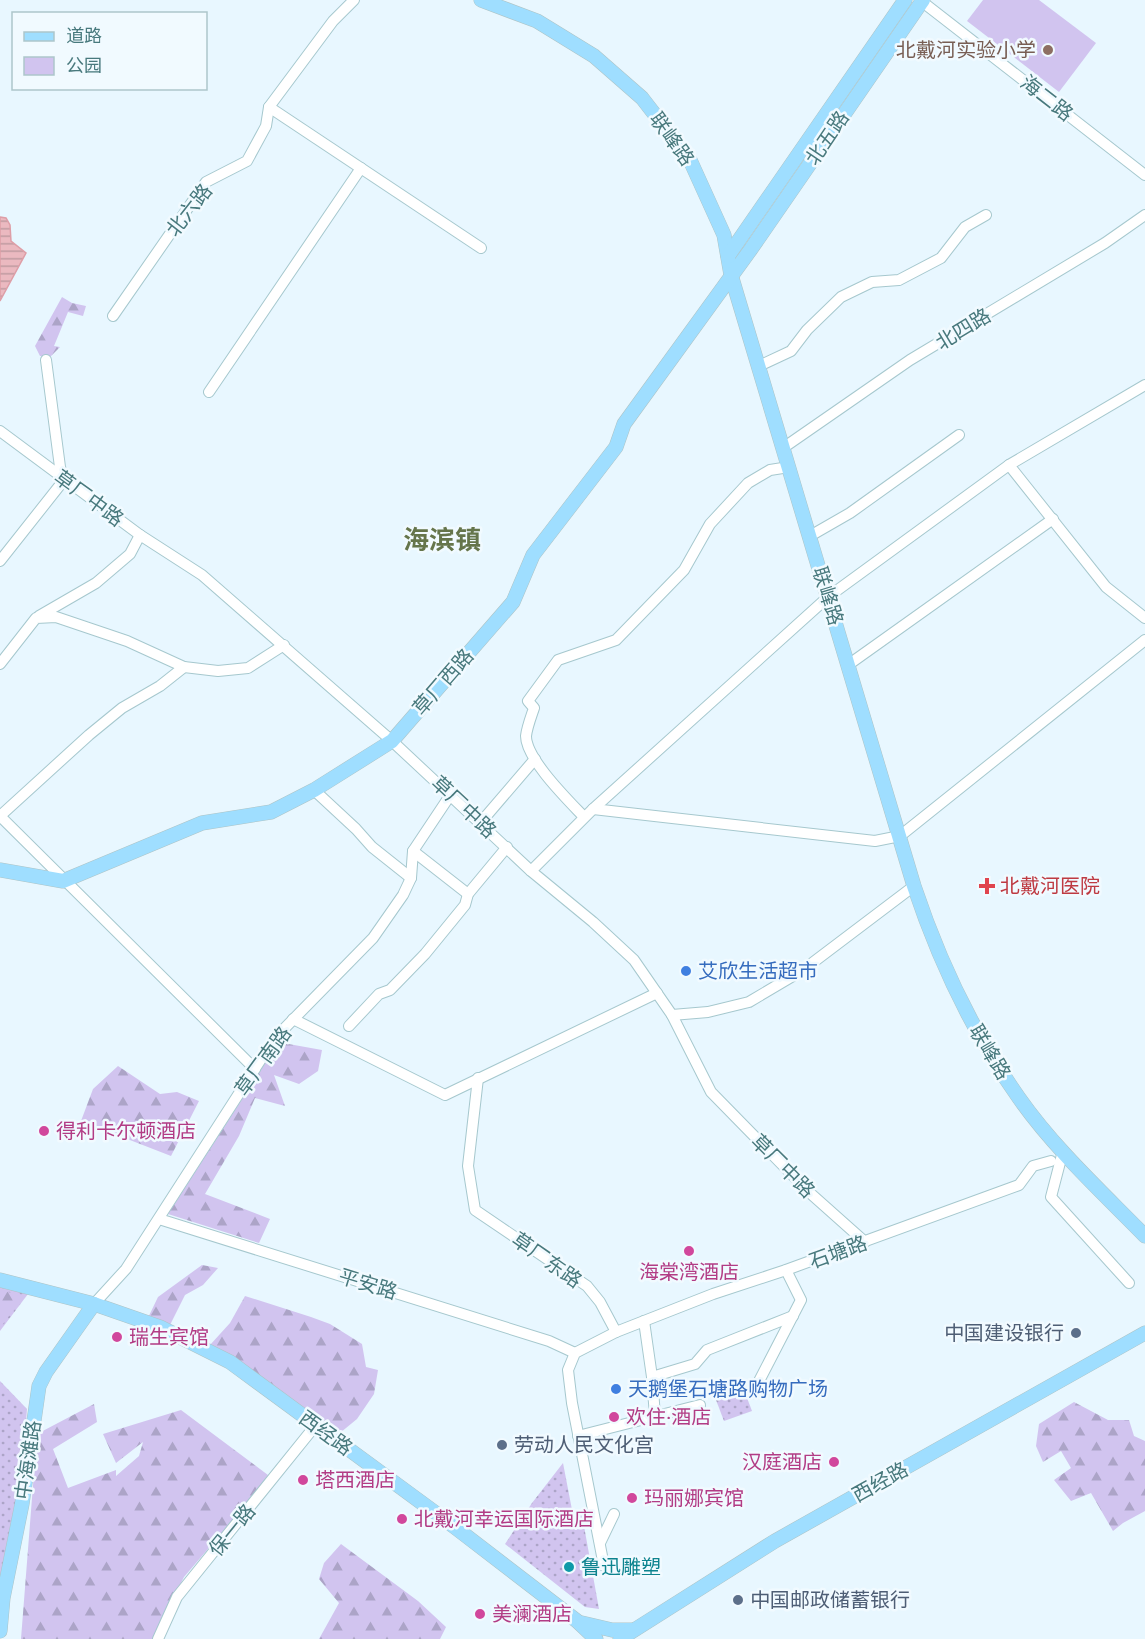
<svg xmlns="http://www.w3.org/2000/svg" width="1145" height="1639" viewBox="0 0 1145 1639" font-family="'PT Sans','Noto Sans SC',sans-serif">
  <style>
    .green { fill: url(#green-dots) }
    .forest { fill: url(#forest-firs) }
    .pitch { fill: #d1c4ef }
    .water { fill: url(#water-rules); stroke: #de9ea7; stroke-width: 1.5 }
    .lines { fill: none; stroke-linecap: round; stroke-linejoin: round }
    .minor-casing { stroke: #a6c8ce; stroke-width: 12 }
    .major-casing { stroke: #aec4c6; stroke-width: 15 }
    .minor { stroke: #fff; stroke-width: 10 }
    .major { stroke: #9fdeff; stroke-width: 14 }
    .education-dot { fill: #8d6e63; stroke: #f1faff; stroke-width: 2 }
    .health-dot { fill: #e0444e; stroke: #f1faff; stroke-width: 2 }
    .shop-dot { fill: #3f7fe0; stroke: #f1faff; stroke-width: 2 }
    .hotel-dot { fill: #d1479c; stroke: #f1faff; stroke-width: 2 }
    .service-dot { fill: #5c6f8a; stroke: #f1faff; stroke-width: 2 }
    .culture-dot { fill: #0f9aa8; stroke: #f1faff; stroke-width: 2 }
    .labels { text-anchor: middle; stroke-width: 5; stroke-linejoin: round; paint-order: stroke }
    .education-label { font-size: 20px; fill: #785e54; stroke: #f1faff; text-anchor: end }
    .street-label { font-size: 20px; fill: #48797d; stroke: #f1faff }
    .health-label { font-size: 20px; fill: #be3a42; stroke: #f1faff; text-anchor: start }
    .shop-label { font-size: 20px; fill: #366cbe; stroke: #f1faff; text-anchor: start }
    .hotel-label { font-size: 20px; fill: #b23c85; stroke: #f1faff; text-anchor: start }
    .service-label { font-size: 20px; fill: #4e5e75; stroke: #f1faff; text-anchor: start }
    .culture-label { font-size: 20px; fill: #0d838f; stroke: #f1faff; text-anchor: start }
    .district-label { font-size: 26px; font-weight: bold; fill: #65754b; stroke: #f1faff }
  </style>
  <defs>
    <pattern id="green-dots" width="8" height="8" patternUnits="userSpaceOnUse" patternTransform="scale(1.5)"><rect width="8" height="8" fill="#d1c4ef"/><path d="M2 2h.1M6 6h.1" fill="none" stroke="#aca4c7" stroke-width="1.8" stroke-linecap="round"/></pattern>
    <pattern id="forest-firs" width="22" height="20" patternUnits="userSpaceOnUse" patternTransform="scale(1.5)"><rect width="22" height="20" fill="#d1c4ef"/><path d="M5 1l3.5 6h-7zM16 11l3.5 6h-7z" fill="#aca4c7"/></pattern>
    <pattern id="water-rules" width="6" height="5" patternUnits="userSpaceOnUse" patternTransform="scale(1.5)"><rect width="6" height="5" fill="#ebb9c0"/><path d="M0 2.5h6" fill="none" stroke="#c09ba1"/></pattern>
  </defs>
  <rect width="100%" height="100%" fill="#e8f7ff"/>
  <g class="green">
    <path d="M0 1282 28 1294 0 1331Z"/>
    <path d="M0 1381 27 1409 20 1492 0 1582Z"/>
    <path d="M744 1390 752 1411 724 1421 716 1400Z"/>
    <path d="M563 1463 573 1515H582L599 1609 585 1607 505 1544 532 1503Z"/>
  </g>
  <g class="forest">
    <path d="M62 297 72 303 86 306 83 316 68 312 54 346 60 347 50 357 40 356 35 346Z"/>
    <path d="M283 1043 322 1050 318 1071 299 1084 274 1075 285 1106 255 1098 239 1136 205 1194 270 1219 259 1243 168 1214 273 1051Z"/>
    <path d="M118 1066 160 1094 177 1092 199 1101 171 1156 81 1121 93 1089Z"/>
    <path d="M202 1265 218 1268 203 1285 185 1295 167 1331 146 1322 158 1297Z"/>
    <path d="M0 1290 24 1296 0 1328Z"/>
    <path d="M245 1296 311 1317 330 1324 362 1344 366 1367 378 1370 374 1394 357 1419 335 1437 210 1345 230 1323Z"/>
    <path d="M1074 1402 1108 1420H1129L1134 1436 1145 1441V1511L1123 1523 1113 1531 1091 1493 1071 1501 1054 1480 1071 1468 1061 1451 1043 1462 1036 1446 1039 1424Z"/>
    <path d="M94 1404 97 1422 53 1449 68 1488 116 1470V1476L139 1456 143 1442 116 1463 103 1434 181 1410 268 1475 255 1494 184 1577 153 1639H21L37 1434Z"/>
    <path d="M341 1544 418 1601 446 1627 440 1639H319L339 1603 319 1579 324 1563Z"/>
  </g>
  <path class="pitch" d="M983 0H1039L1096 43 1059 92 967 21Z"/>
  <path class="water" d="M0 217 6 218 10 225 11 241 26 253 0 301Z"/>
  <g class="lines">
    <defs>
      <g id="minor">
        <path d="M920 0 1145 175"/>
        <path d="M269 107 481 248"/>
        <path d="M113 316 206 182 247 161 266 126 269 107 333 21 354 0"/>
        <path d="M759 366 791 351 807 330 841 297 872 282 899 280 941 258 965 227 986 215"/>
        <path d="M209 392 361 168"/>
        <path d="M0 431 140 535 202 575 392 741 531 871 593 922 634 960 672 1015 711 1092 810 1193 865 1242"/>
        <path d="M783 448 910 360 1105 243 1145 215"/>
        <path d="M1009 465 1106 587 1145 618"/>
        <path d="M810 536 850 513 959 435"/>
        <path d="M0 561 64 480 60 467 46 360"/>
        <path d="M39 616 96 583 130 554 140 535"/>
        <path d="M0 664 36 618 56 617 127 641 184 667 218 671 248 668 284 645"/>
        <path d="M848 665 1053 519"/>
        <path d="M314 790 356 829 372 847 411 878"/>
        <path d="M593 809 875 841 900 836 1145 640"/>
        <path d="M0 816 255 1069"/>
        <path d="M0 816 89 735 122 708 160 686 184 667"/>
        <path d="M584 817C568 800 526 759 526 736 527 727 531 717 534 708L528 701 558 660 616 640 684 570 710 524 748 483 770 470 789 467"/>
        <path d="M481 822 535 759"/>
        <path d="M413 851 468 894"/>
        <path d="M531 871 593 809 828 597 1009 465 1145 385"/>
        <path d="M672 1015 708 1012 749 1002 803 970 914 886"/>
        <path d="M293 1019 445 1095 657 993"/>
        <path d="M349 1026 379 994 390 990 425 954 465 905 468 894 507 847"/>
        <path d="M478 1078 468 1166 475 1210 587 1286 600 1302 616 1332"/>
        <path d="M1063 1151 1051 1197 1129 1283"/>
        <path d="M159 1219 549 1341 575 1353"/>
        <path d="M94 1304 126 1269 274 1039 373 938 403 895 411 878 413 851 451 794"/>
        <path d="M644 1321 652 1377"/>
        <path d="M757 1385 801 1300 786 1270"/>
        <path d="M655 1416 652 1377 695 1364 707 1350 793 1316"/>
        <path d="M578 1436 700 1405"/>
        <path d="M600 1543 614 1514"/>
        <path d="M604 1566 572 1403 568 1370 575 1353 616 1332 713 1294 786 1270 1019 1185 1033 1166 1051 1161"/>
        <path d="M158 1639 177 1597 315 1426"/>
      </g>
      <g id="major">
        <path d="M481 0 537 21 594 56 642 98 690 160 724 235 731 275 914 886C939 961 973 1033 1019 1098 1054 1148 1102 1192 1145 1236"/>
        <path d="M728 256 905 0"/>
        <path d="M0 870 63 881 202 823 271 812 314 790 392 741 513 602 533 555 616 447 624 424 751 249 923 0"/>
        <path d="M0 1280 94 1304 160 1327 230 1362 456 1528 577 1621 596 1639"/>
        <path d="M582 1623 612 1630H633"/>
        <path d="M0 1631 3 1598 22 1504 39 1386 46 1372 94 1304"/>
        <path d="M620 1639 775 1541 1145 1333"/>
      </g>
    </defs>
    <use href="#minor" class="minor-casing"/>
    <use href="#major" class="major-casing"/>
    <use href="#minor" class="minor"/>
    <use href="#major" class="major"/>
  </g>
  <circle class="education-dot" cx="1048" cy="50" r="6"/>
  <path class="health-dot" d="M984 877h6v6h6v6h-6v6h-6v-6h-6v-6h6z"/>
  <g class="shop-dot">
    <circle cx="686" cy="971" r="6"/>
    <circle cx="616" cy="1389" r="6"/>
  </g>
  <g class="hotel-dot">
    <circle cx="44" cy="1131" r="6"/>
    <circle cx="689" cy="1251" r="6"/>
    <circle cx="117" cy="1337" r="6"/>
    <circle cx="614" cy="1417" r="6"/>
    <circle cx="834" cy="1462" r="6"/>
    <circle cx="303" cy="1480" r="6"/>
    <circle cx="632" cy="1498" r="6"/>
    <circle cx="402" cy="1519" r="6"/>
    <circle cx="480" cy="1614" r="6"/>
  </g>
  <g class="service-dot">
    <circle cx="1076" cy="1333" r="6"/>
    <circle cx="502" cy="1445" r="6"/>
    <circle cx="738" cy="1600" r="6"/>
  </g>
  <circle class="culture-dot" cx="569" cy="1567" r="6"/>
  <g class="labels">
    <g class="education-label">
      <text x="1036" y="57">北戴河实验小学</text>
    </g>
    <g class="street-label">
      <text transform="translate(1047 98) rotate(38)" y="7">海二路</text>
      <text transform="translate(827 138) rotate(-56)" y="7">北五路</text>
      <text transform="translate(672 139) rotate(54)" y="7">联峰路</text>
      <text transform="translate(189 210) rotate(-52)" y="7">北六路</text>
      <text transform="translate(963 329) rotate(-31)" y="7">北四路</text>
      <text transform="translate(89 498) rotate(36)" y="7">草厂中路</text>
      <text transform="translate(828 596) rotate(73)" y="7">联峰路</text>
      <text transform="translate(443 682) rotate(-49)" y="7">草厂西路</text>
      <text transform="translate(464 807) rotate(43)" y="7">草厂中路</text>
      <text transform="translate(990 1052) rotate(59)" y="7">联峰路</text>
      <text transform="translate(263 1061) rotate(-54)" y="7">草厂南路</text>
      <text transform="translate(783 1166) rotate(45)" y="7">草厂中路</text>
      <text transform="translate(838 1252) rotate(-20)" y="7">石塘路</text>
      <text transform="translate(547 1260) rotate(35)" y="7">草厂东路</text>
      <text transform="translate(368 1284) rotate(17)" y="7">平安路</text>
      <text transform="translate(326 1433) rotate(36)" y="7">西经路</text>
      <text transform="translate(28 1460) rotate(-82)" y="7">中海滩路</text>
      <text transform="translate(880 1482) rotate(-29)" y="7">西经路</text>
      <text transform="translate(232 1530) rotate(-51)" y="7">保一路</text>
    </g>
    <g class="health-label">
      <text x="1000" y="893">北戴河医院</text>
    </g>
    <g class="shop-label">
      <text x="698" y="978">艾欣生活超市</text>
      <text x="628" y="1396">天鹅堡石塘路购物广场</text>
    </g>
    <g class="hotel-label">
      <text x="56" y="1138">得利卡尔顿酒店</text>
      <text x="689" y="1279" text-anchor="middle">海棠湾酒店</text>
      <text x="129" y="1344">瑞生宾馆</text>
      <text x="626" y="1424">欢住·酒店</text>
      <text x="822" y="1469" text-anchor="end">汉庭酒店</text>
      <text x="315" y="1487">塔西酒店</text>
      <text x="644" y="1505">玛丽娜宾馆</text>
      <text x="414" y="1526">北戴河幸运国际酒店</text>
      <text x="492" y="1621">美澜酒店</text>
    </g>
    <g class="service-label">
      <text x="1064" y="1340" text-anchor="end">中国建设银行</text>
      <text x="514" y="1452">劳动人民文化宫</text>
      <text x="750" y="1607">中国邮政储蓄银行</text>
    </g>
    <g class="culture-label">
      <text x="581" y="1574">鲁迅雕塑</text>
    </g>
    <g class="district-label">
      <text x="442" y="549">海滨镇</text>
    </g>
  </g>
  <rect x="12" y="12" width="195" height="78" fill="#f1faff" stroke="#adc6cb" stroke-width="1.5"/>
  <rect x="24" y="32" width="30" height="9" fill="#9fdeff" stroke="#adc6cb" stroke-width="1.5"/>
  <text x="66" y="42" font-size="18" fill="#48797d">道路</text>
  <rect x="24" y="57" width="30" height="18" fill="#d1c4ef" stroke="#adc6cb" stroke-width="1.5"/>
  <text x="66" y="72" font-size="18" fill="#48797d">公园</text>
</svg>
